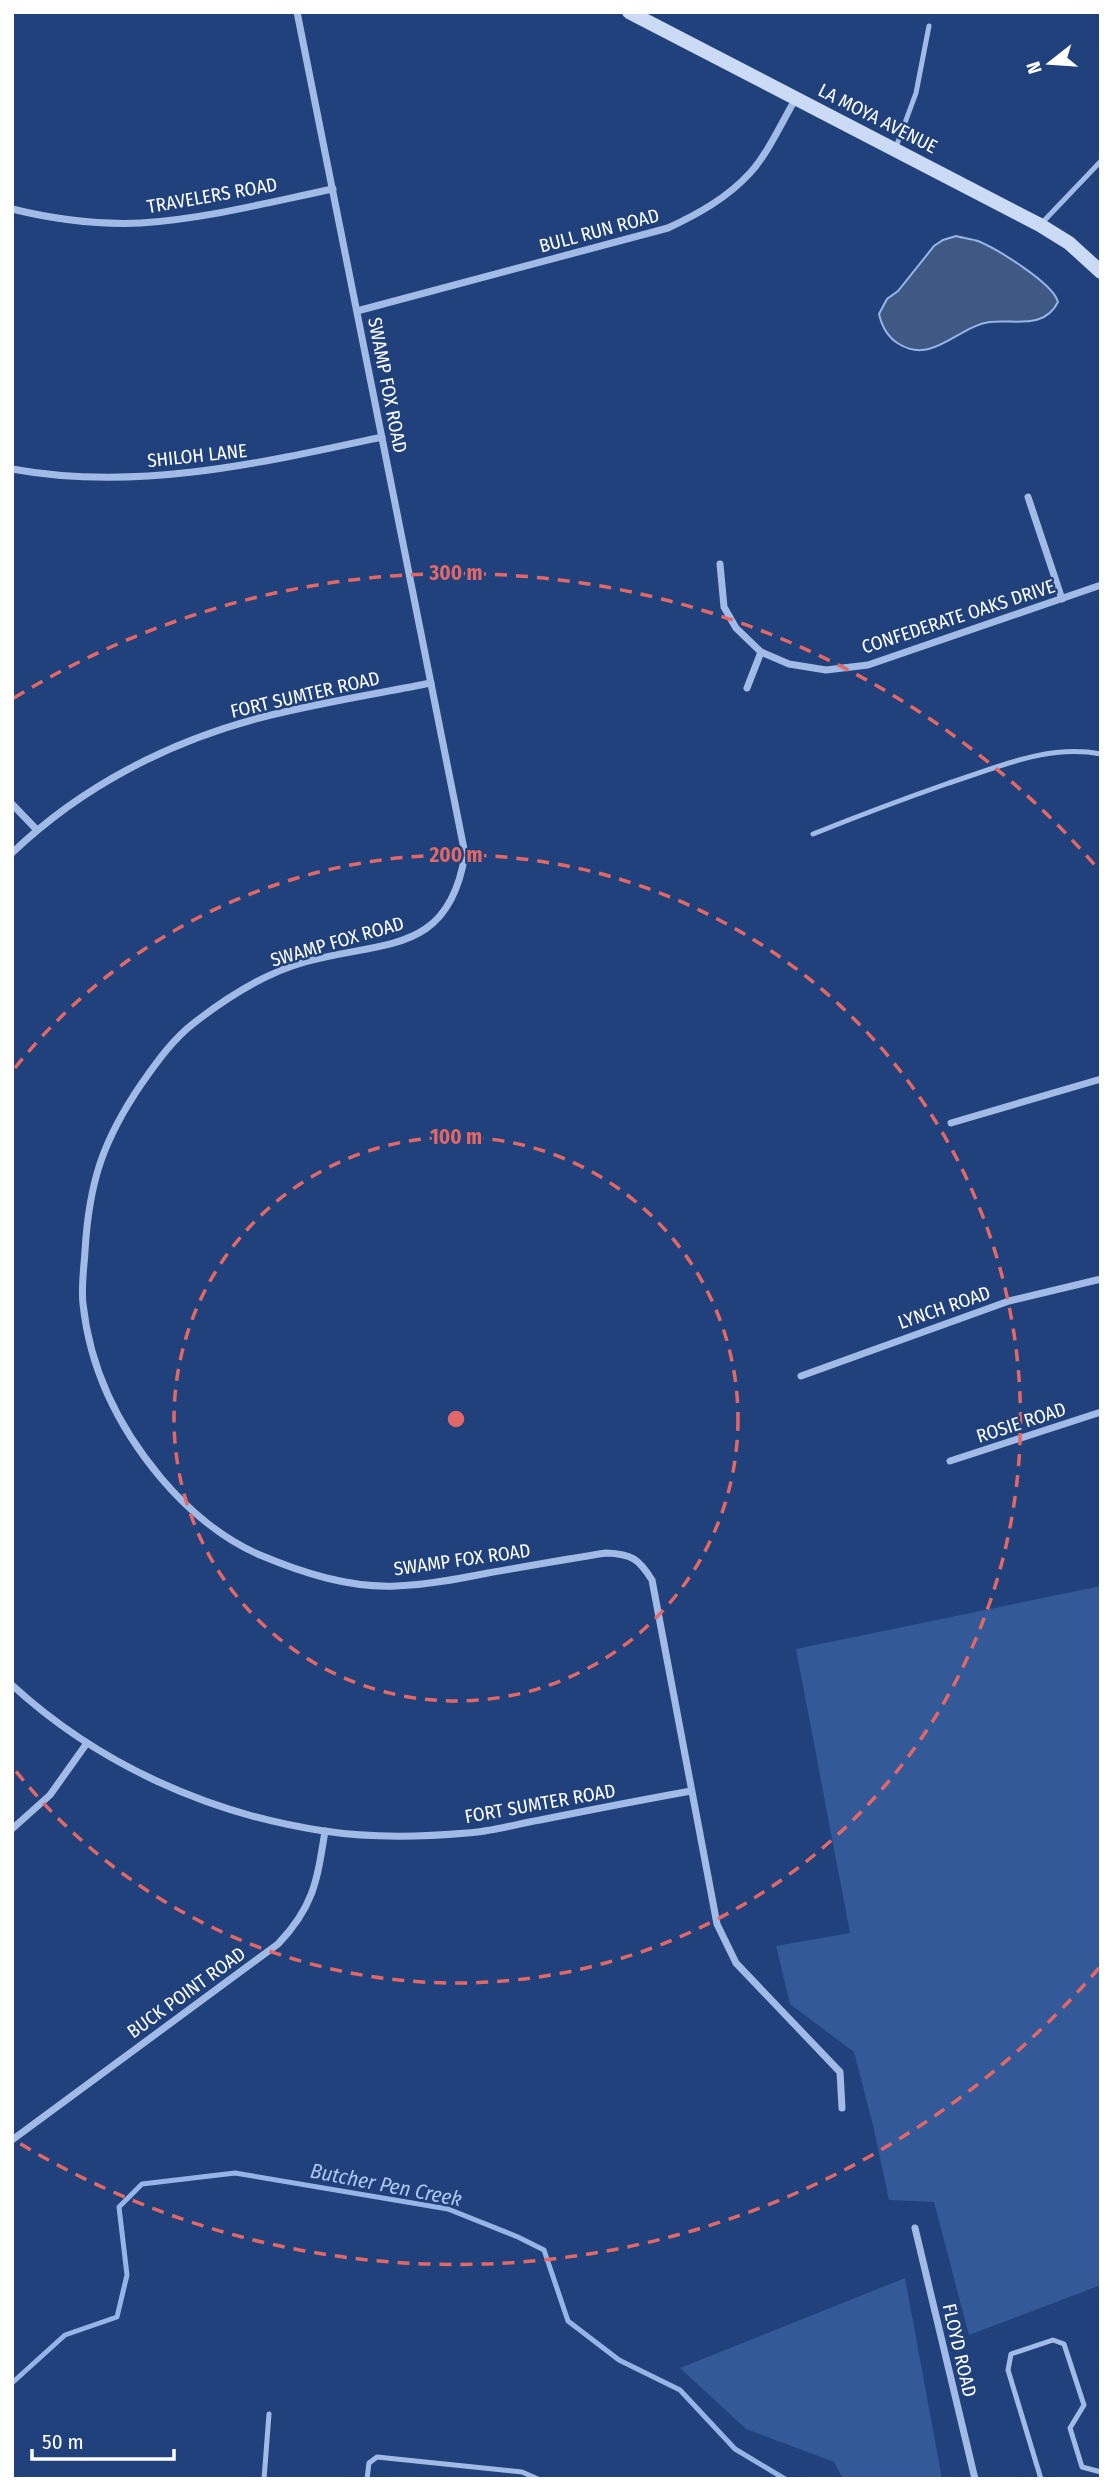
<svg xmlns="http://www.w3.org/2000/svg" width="1113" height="2491" viewBox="0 0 1113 2491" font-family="'Fira Sans Condensed',sans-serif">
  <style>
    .green { fill: #335999 }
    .water { fill: #405984; stroke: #96b5e7; stroke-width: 2 }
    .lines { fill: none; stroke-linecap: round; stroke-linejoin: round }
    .stream { stroke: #96b5e7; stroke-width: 5 }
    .lane { stroke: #a2bbe6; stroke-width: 5 }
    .street { stroke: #a2bbe6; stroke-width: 7 }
    .secondary { stroke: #ccdbf5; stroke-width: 14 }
    .ring { fill: none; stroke: #e26868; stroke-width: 3.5; stroke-dasharray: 12 9 }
    .labels { text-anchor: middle; stroke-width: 5; stroke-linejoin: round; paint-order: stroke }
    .street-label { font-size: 19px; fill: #fff; stroke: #20417b }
    .water-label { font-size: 21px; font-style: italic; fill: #adc6ee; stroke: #20417b }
    .centre { fill: #e26868; stroke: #20417b; stroke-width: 3.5 }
    .ring-label { font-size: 21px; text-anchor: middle; font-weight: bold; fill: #e26868; stroke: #20417b; stroke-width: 5; stroke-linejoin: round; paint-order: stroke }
  </style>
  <rect width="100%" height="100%" fill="#20417b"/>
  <g class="green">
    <path d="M1101 1586V2285L969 2335 934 2202 889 2200 873 2125 854 2052 790 2004 776 1946 850 1933 796 1649Z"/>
    <path d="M905 2278 942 2479H843L834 2462 746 2429 680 2368Z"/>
  </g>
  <path class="water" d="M956 236C963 238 971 239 978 241 997 249 1053 283 1058 302 1044 330 1014 319 990 322 958 326 933 365 899 344 887 337 882 327 879 314L887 299 898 291 934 246 943 240Z"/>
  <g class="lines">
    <path class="stream" d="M12 2383 65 2335 117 2317 127 2275 119 2207 142 2184 235 2173 448 2209 518 2237 544 2250 568 2321 619 2360 680 2390 735 2449 785 2479"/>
    <g class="lane">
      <path d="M896 147 916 93 929 26"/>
      <path d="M1040 225 1101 161"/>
      <path d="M813 834C858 816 903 799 949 783 999 767 1047 744 1101 754"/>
      <path d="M264 2479 269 2414"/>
      <path d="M367 2479 369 2463 377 2457 522 2472 538 2479"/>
      <path d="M1041 2479 1008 2370 1011 2354 1053 2340 1064 2344 1084 2405 1070 2428 1082 2467 1101 2472"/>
    </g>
    <g class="street">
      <path d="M297 12 465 854C449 956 383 940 305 962 265 973 226 998 194 1023 173 1039 157 1062 142 1083 103 1140 89 1182 85 1251 84 1268 81 1287 83 1304 90 1369 119 1428 161 1478 187 1509 222 1539 260 1555 303 1573 349 1588 396 1586 427 1585 458 1579 488 1573 528 1566 567 1559 606 1553 632 1554 639 1559 652 1580L717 1924 736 1963 840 2072 842 2108"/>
      <path d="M12 209C53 219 99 225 141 223 205 219 270 202 333 189"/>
      <path d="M357 311 668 228C698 214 727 198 750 173 767 155 783 120 796 98"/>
      <path d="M12 469C137 492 261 463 382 437"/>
      <path d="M1028 497 1062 599"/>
      <path d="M720 564 724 607 736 628 761 652 789 664 826 670 868 665 1101 585"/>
      <path d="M747 688 761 652"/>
      <path d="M12 804 37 830"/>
      <path d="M12 853C82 786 170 741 263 717 318 703 375 694 431 683"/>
      <path d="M951 1123 1101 1079"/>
      <path d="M801 1376 1009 1301 1101 1279"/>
      <path d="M950 1461 1101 1412"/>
      <path d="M12 1685C98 1764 209 1814 324 1831 370 1838 421 1837 467 1833 491 1832 516 1824 540 1820 590 1810 641 1800 691 1791"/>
      <path d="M12 1829 50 1795 87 1743"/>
      <path d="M12 2140 278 1944C314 1906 317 1881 325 1831"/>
      <path d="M915 2228 975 2479"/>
    </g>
    <path class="secondary" d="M629 12 1040 225 1069 243 1101 272"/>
  </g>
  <g class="ring">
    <circle cx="456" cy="1419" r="282"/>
    <path d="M15 1068A564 564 0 1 1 15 1770"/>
    <path d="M1099 1968A846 846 0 0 1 14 2140M14 698A846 846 0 0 1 1099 870"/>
  </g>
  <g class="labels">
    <g class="street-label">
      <text transform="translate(878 118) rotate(27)" y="7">LA MOYA AVENUE</text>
      <text transform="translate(212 195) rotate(-10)" y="7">TRAVELERS ROAD</text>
      <text transform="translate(599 230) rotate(-15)" y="7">BULL RUN ROAD</text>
      <text transform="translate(388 385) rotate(79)" y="7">SWAMP FOX ROAD</text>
      <text transform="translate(197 455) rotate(-6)" y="7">SHILOH LANE</text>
      <text transform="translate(958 616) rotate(-18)" y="7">CONFEDERATE OAKS DRIVE</text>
      <text transform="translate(305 694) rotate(-13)" y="7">FORT SUMTER ROAD</text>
      <text transform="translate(337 941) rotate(-16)" y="7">SWAMP FOX ROAD</text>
      <text transform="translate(944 1307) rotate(-19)" y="7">LYNCH ROAD</text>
      <text transform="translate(1021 1422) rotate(-18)" y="7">ROSIE ROAD</text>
      <text transform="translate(462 1559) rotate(-8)" y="7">SWAMP FOX ROAD</text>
      <text transform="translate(540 1803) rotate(-10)" y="7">FORT SUMTER ROAD</text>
      <text transform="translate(186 1992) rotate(-36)" y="7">BUCK POINT ROAD</text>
      <text transform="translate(960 2350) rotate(77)" y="7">FLOYD ROAD</text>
    </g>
    <g class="water-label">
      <text transform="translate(386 2185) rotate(11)" y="7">Butcher Pen Creek</text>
    </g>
  </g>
  <circle cx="456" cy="1419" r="10" class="centre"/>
  <g class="ring-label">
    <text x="456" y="580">300 m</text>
    <text x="456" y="862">200 m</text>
    <text x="456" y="1144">100 m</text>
  </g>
  <rect width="1113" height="2491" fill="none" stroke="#ffffff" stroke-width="28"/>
  <g transform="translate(1050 63) rotate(253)" stroke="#20417b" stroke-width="5" paint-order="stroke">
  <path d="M0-5L12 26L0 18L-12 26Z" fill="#ffffff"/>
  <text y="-10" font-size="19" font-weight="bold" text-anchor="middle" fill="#ffffff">N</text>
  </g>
  <path d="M32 2449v10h142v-10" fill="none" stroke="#ffffff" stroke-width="3.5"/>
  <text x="42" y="2449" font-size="21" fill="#ffffff" stroke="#20417b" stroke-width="5" paint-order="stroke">50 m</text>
</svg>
